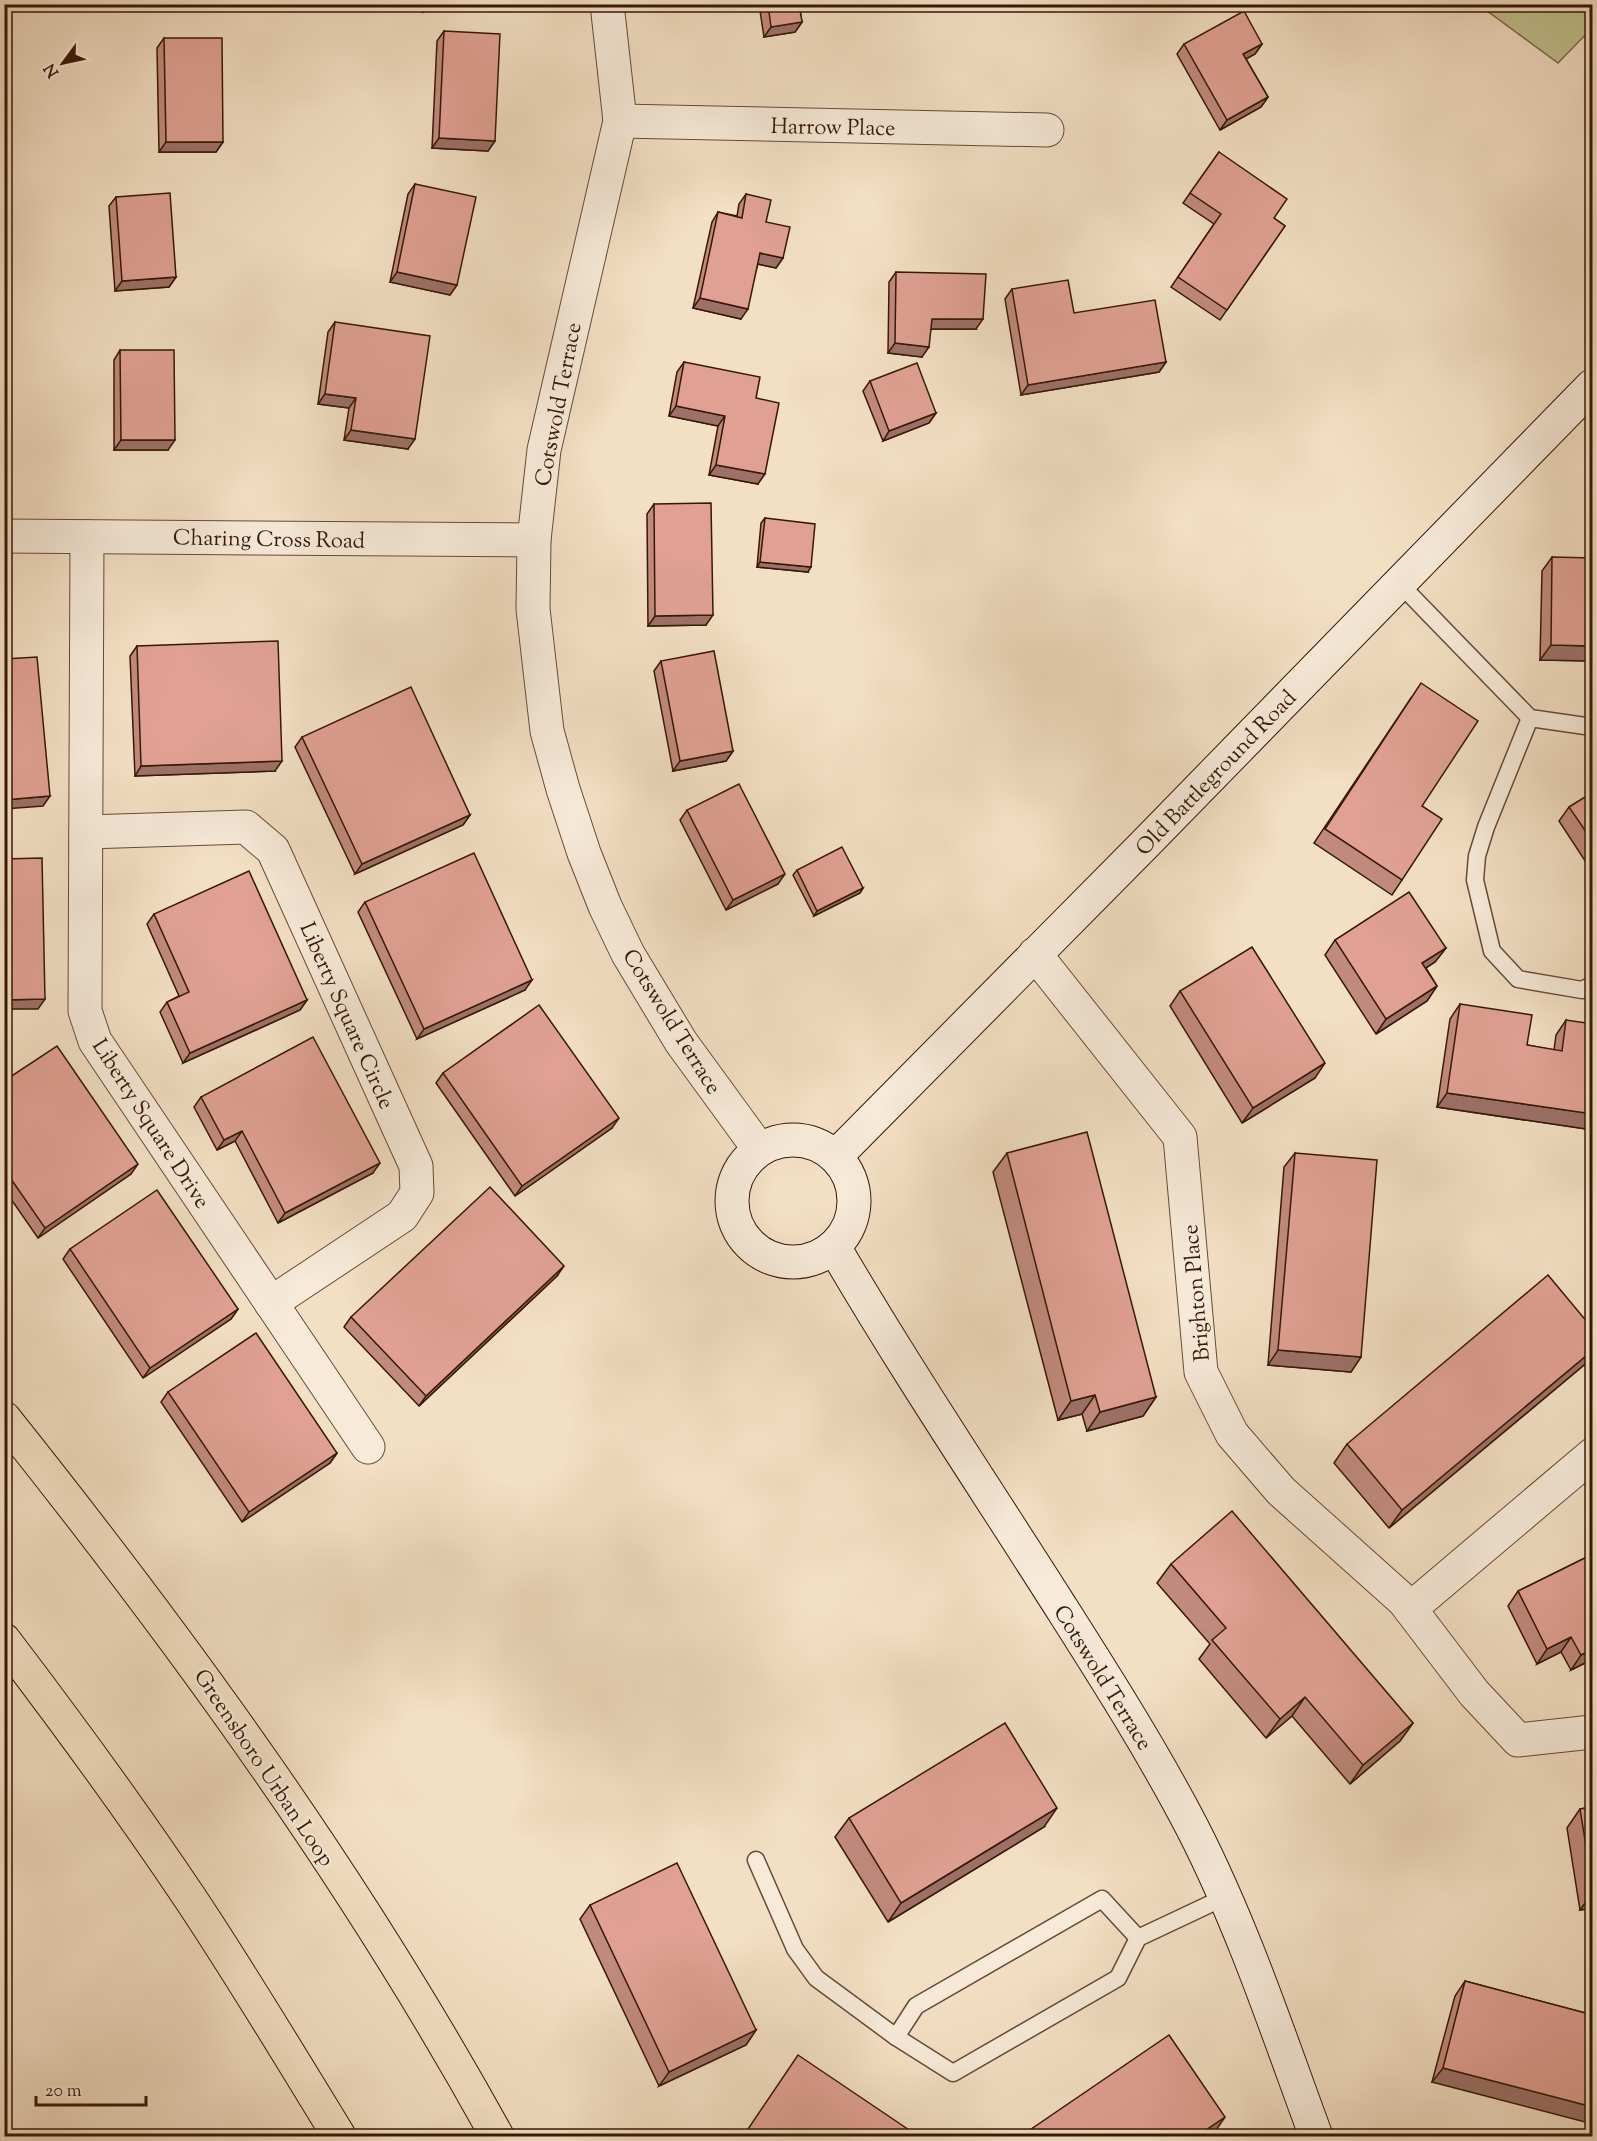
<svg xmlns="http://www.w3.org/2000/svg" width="1597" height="2141" viewBox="0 0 1597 2141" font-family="'Sorts Mill Goudy',serif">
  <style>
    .green { fill: #c3c08f; stroke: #7d6c4b; stroke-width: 1.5 }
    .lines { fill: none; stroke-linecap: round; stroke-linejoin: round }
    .lane-casing { stroke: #664a36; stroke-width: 19 }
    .street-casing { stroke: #664a36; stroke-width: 35 }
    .secondary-casing { stroke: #371807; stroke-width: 35 }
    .highway-casing { stroke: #371807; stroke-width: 35 }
    .lane { stroke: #f7ead9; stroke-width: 16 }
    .street { stroke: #f7ead9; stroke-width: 33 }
    .secondary { stroke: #f7ead9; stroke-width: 33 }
    .highway { stroke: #f3dfc4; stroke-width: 33 }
    .wall { fill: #c18a7f; stroke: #371807; stroke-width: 1.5 }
    .shaded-wall { fill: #9d7168; stroke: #371807; stroke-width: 1.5 }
    .building { fill: #e0a194; stroke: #371807; stroke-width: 1.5 }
    .labels { text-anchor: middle; stroke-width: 4.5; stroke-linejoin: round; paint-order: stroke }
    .street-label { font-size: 22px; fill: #371807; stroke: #f7ead9 }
  </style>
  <rect width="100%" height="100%" fill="#f3dfc4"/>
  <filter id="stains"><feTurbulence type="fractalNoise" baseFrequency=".00333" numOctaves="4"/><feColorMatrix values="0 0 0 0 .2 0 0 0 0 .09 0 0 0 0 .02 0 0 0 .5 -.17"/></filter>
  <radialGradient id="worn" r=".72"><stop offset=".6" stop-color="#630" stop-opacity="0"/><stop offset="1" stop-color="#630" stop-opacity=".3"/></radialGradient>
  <path class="green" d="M1479 5H1592V28L1558 63Z"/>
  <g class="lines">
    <defs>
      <g id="lane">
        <path d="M1399 583 1530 718 1592 727"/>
        <path d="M1530 718 1486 827 1477 856 1475 880 1492 951 1518 979 1582 990 1592 985"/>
        <path d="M756 1860 795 1949 816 1978 896 2037 953 2073 1118 1978 1138 1938 1225 1897"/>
        <path d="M896 2037 916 2006 1102 1899 1138 1938"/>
      </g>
      <g id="street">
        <path d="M607 4 620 121 544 450 534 540 533 609 547 731 563 789 584 853 605 906 628 954 681 1042 759 1149"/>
        <path d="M620 121 1047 130"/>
        <path d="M4 536 534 540"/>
        <path d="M87 537 85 1011 95 1041 368 1447"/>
        <path d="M86 832 246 827 273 850 416 1166 417 1193 402 1216 271 1303"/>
        <path d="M1035 954 1180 1137 1201 1372 1232 1434 1281 1491 1404 1601 1474 1693 1518 1740 1592 1732"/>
        <path d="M1410 1609 1592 1455"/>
      </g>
      <g id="secondary">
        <circle cx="793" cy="1201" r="61"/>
        <path d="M836 1156 1144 845 1592 386"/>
        <path d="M834 1247C904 1367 982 1483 1057 1601 1104 1675 1152 1750 1193 1829 1243 1927 1278 2033 1316 2136"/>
      </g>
      <g id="highway">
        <path d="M4 1418C186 1646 356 1880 497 2136"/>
        <path d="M4 1640C68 1724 131 1810 190 1898 242 1976 290 2056 339 2136"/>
      </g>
    </defs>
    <use href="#lane" class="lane-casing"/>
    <use href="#street" class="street-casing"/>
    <use href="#secondary" class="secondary-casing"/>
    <use href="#highway" class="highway-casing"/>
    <use href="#lane" class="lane"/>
    <use href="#street" class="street"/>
    <use href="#secondary" class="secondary"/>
    <use href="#highway" class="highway"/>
  </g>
  <g class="wall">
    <path d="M420 4H445L423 12Z"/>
    <path d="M759 4H799L802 22 795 32 764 37Z"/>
    <path d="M444 31 495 141 488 151 432 148 437 41Z"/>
    <path d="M164 38 223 142 216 152H159L157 48Z"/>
    <path d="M1184 44H1262L1255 54 1246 59 1268 97 1261 107 1220 130 1177 54Z"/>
    <path d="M1219 152 1274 218 1285 226 1220 320 1171 287 1214 224 1183 203Z"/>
    <path d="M415 184 457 285 450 295 390 282 408 194Z"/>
    <path d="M746 194 766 222 783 258 776 268 758 264 741 319 693 308 712 222 718 212 737 216 739 204Z"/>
    <path d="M116 197 176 277 169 287 115 291 109 206Z"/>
    <path d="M896 272 976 329H931L922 357 888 353 889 282Z"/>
    <path d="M1012 289 1074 313 1166 362 1159 372 1021 395 1005 299Z"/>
    <path d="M335 322 408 449 344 440 349 408 318 404 328 332Z"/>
    <path d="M120 350 168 450H114V360Z"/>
    <path d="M684 362 756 398 758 484 709 475 718 426 669 416 677 372Z"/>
    <path d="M870 381 936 413 929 423 883 441 863 391Z"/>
    <path d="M654 504 706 625 648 626 647 514Z"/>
    <path d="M765 518 808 572 757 567 761 523Z"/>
    <path d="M1552 557 1593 661 1540 660 1542 571Z"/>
    <path d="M137 646 275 771 135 776 130 656Z"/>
    <path d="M661 661 733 751 726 761 673 771 654 671Z"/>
    <path d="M1411 698 1422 806 1402 880 1392 895 1314 843Z"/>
    <path d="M302 737 470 815 463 825 355 874 295 747Z"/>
    <path d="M1593 792V873L1559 821 1569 807Z"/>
    <path d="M687 810 778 884 726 910 680 820Z"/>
    <path d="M797 870 863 888 860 893 814 916 793 875Z"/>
    <path d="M365 902 525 990 417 1039 358 912Z"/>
    <path d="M154 914 307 1000 300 1010 183 1063 160 1012 167 1002 179 996 147 924Z"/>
    <path d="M1335 940 1446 948 1435 962 1426 968 1437 986 1427 1001 1376 1034 1325 955Z"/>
    <path d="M1180 991 1315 1078 1242 1123 1170 1006Z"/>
    <path d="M1460 1004 1527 1045 1554 1050 1556 1035 1566 1020 1593 1130 1437 1107 1450 1019Z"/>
    <path d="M443 1073 612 1128 515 1196 436 1083Z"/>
    <path d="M4 1081 131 1174 38 1238 4 1189Z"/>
    <path d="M201 1097 373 1173 278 1223 235 1141 217 1150 194 1107Z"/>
    <path d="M1007 1153 1156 1397 1143 1416 1087 1431 1082 1414 1058 1420 993 1172Z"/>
    <path d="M1295 1153 1361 1357 1351 1372 1268 1365 1284 1167Z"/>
    <path d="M70 1249 238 1309 231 1319 143 1378 63 1259Z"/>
    <path d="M557 1276 419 1406 344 1327 351 1317Z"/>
    <path d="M1593 1329V1356L1590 1360 1389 1528 1334 1463 1347 1444Z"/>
    <path d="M168 1392 337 1453 330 1463 242 1522 161 1402Z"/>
    <path d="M1593 1554V1659L1571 1670 1561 1652 1537 1664 1508 1606 1518 1591Z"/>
    <path d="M1171 1564 1413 1723 1400 1741 1350 1784 1292 1716 1266 1738 1199 1659 1210 1644 1157 1583Z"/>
    <path d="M1593 1807V1908L1580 1910 1567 1828 1580 1809Z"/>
    <path d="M849 1818 1044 1827 888 1922 835 1837Z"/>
    <path d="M590 1905 756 2030 746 2045 659 2086 580 1919Z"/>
    <path d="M1465 1981 1593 2015 1432 2082 1455 1996Z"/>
  </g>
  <g class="shaded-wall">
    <path d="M428 4H445L423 12Z"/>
    <path d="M802 22 795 32 764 37 771 27Z"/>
    <path d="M1262 44 1255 54 1237 64 1243 54Z"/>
    <path d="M1268 97 1261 107 1220 130 1227 120Z"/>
    <path d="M439 138 495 141 488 151 432 148Z"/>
    <path d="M166 142H223L216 152H159Z"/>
    <path d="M760 253 783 258 776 268 753 263Z"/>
    <path d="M397 272 457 285 450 295 390 282Z"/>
    <path d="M176 277 169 287 115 291 122 281Z"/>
    <path d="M700 298 748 309 741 319 693 308Z"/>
    <path d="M932 319H983L976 329H925Z"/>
    <path d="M895 343 929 347 922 357 888 353Z"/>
    <path d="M1166 362 1159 372 1021 395 1028 385Z"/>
    <path d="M325 394 356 398 349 408 318 404Z"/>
    <path d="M676 406 725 416 718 426 669 416Z"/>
    <path d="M936 413 929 423 883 441 889 431Z"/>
    <path d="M351 430 415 439 408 449 344 440Z"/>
    <path d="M121 440H175L168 450H114Z"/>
    <path d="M716 465 765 474 758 484 709 475Z"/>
    <path d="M760 562 811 567 808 572 757 567Z"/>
    <path d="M713 615 706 625 648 626 655 616Z"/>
    <path d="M1551 645 1593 646V661L1540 660Z"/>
    <path d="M733 751 726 761 673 771 680 761Z"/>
    <path d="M282 761 275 771 135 776 141 766Z"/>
    <path d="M50 796 43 806 4 809V800Z"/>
    <path d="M470 815 463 825 355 874 362 864Z"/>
    <path d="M785 874 778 884 726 910 733 900Z"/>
    <path d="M863 888 860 893 814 916 817 911Z"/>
    <path d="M1446 948 1435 962 1412 977 1422 963Z"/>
    <path d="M532 980 525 990 417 1039 424 1029Z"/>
    <path d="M1437 986 1427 1001 1376 1034 1386 1019Z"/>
    <path d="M45 999 38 1009H4V1000Z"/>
    <path d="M307 1000 300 1010 183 1063 190 1053Z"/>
    <path d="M1325 1063 1315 1078 1242 1123 1253 1108Z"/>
    <path d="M1447 1093 1593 1114V1130L1437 1107Z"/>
    <path d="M619 1118 612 1128 515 1196 522 1186Z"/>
    <path d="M242 1131 235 1141 217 1150 224 1140Z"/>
    <path d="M380 1163 373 1173 278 1223 285 1213Z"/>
    <path d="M138 1164 131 1174 38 1238 45 1228Z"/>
    <path d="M564 1266 557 1276 419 1406 426 1396Z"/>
    <path d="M238 1309 231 1319 143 1378 150 1368Z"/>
    <path d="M1278 1350 1361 1357 1351 1372 1268 1365Z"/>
    <path d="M1593 1350V1356L1590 1360 1389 1528 1402 1510Z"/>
    <path d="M1095 1395 1082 1414 1058 1420 1071 1401Z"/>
    <path d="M1156 1397 1143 1416 1087 1431 1100 1412Z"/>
    <path d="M337 1453 330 1463 242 1522 249 1512Z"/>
    <path d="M1571 1637 1561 1652 1537 1664 1547 1649Z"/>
    <path d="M1593 1649V1659L1571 1670 1581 1655Z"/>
    <path d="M1305 1697 1292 1716 1266 1738 1280 1719Z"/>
    <path d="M1413 1723 1400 1741 1350 1784 1363 1765Z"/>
    <path d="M1057 1808 1044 1827 888 1922 901 1903Z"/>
    <path d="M1593 1892V1908L1580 1910Z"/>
    <path d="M756 2030 746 2045 659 2086 669 2072Z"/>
    <path d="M1443 2068 1593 2107V2124L1432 2082Z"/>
    <path d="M1225 2117 1212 2136H1197Z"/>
  </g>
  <g class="building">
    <path d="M768 4H799L802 22 771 27Z"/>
    <path d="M1244 11 1262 44 1243 54 1268 97 1227 120 1184 44Z"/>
    <path d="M444 31 500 34 495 141 439 138Z"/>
    <path d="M164 38H222L223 142H166Z"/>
    <path d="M1219 152 1287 199 1274 218 1285 226 1227 310 1178 277 1221 214 1190 193Z"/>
    <path d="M415 184 476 197 457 285 397 272Z"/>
    <path d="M170 193 176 277 122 281 116 197Z"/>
    <path d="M746 194 771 200 766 222 790 227 783 258 760 253 748 309 700 298 718 212 742 218Z"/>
    <path d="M896 272 986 274 983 319H932L929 347 895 343Z"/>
    <path d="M1068 280 1074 313 1155 300 1166 362 1028 385 1012 289Z"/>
    <path d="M335 322 430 336 415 439 351 430 356 398 325 394Z"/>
    <path d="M120 350H174L175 440H121Z"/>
    <path d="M684 362 760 377 756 398 779 403 765 474 716 465 725 416 676 406Z"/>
    <path d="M917 363 936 413 889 431 870 381Z"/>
    <path d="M711 503 713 615 655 616 654 504Z"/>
    <path d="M765 518 815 524 811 567 760 562Z"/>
    <path d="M1552 557 1593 558V646L1551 645Z"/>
    <path d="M278 641 282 761 141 766 137 646Z"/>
    <path d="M714 651 733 751 680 761 661 661Z"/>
    <path d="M37 657 50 796 4 800V659Z"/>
    <path d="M1421 683 1478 721 1422 806 1442 819 1402 880 1325 829Z"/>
    <path d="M411 687 470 815 362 864 302 737Z"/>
    <path d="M739 784 785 874 733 900 687 810Z"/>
    <path d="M1593 792V842L1569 807Z"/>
    <path d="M842 847 863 888 817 911 797 870Z"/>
    <path d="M474 853 532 980 424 1029 365 902Z"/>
    <path d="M42 858 45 999 4 1000V859Z"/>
    <path d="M249 871 307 1000 190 1053 167 1002 189 992 154 914Z"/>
    <path d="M1409 892 1446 948 1422 963 1437 986 1386 1019 1335 940Z"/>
    <path d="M1252 947 1325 1063 1253 1108 1180 991Z"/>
    <path d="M1460 1004 1532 1015 1527 1045 1562 1051 1566 1020 1593 1024V1114L1447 1093Z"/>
    <path d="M539 1005 619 1118 522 1186 443 1073Z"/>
    <path d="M313 1037 380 1163 285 1213 242 1131 224 1140 201 1097Z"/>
    <path d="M57 1046 138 1164 45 1228 4 1169V1081Z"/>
    <path d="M1087 1132 1156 1397 1100 1412 1095 1395 1071 1401 1007 1153Z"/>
    <path d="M1295 1153 1377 1160 1361 1357 1278 1350Z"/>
    <path d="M490 1187 564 1266 426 1396 351 1317Z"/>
    <path d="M157 1190 238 1309 150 1368 70 1249Z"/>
    <path d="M1548 1275 1593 1329V1350L1402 1510 1347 1444Z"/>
    <path d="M256 1333 337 1453 249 1512 168 1392Z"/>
    <path d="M1232 1511 1413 1723 1363 1765 1305 1697 1280 1719 1212 1640 1226 1628 1171 1564Z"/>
    <path d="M1593 1554V1649L1581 1655 1571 1637 1547 1649 1518 1591Z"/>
    <path d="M1005 1723 1057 1808 901 1903 849 1818Z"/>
    <path d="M1593 1807V1889L1580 1809Z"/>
    <path d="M677 1863 756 2030 669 2072 590 1905Z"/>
    <path d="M1465 1981 1593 2015V2107L1443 2068Z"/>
    <path d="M1169 2035 1225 2117 1197 2136H1021Z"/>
    <path d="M798 2055 918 2136H746L744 2135Z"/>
  </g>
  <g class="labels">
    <g class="street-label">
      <text transform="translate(833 126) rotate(1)" y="8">Harrow Place</text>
      <text transform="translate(557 404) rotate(-79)" y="8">Cotswold Terrace</text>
      <text transform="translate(269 538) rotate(1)" y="8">Charing Cross Road</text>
      <text transform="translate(1215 772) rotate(-46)" y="8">Old Battleground Road</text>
      <text transform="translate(348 1015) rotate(66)" y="8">Liberty Square Circle</text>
      <text transform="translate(673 1021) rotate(58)" y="8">Cotswold Terrace</text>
      <text transform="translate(152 1123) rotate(57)" y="8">Liberty Square Drive</text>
      <text transform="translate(1195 1293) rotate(-95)" y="8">Brighton Place</text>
      <text transform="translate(1104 1677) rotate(58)" y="8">Cotswold Terrace</text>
      <text transform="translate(265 1767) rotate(56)" y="8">Greensboro Urban Loop</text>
    </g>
  </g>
  <rect width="1597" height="2141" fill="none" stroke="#f3dfc4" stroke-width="24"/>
  <rect x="6" y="6" width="1585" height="2129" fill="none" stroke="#371807" stroke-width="3"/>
  <rect x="12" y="12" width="1573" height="2117" fill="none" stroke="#371807" stroke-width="1.5"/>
  <g transform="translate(63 63) rotate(237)" stroke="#f7ead9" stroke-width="4.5" paint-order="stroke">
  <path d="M0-4.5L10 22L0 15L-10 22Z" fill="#371807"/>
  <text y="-9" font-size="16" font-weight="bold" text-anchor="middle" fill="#371807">N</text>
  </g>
  <path d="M36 2096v9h110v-9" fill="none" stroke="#371807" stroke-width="3"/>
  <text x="45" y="2096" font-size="18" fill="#371807" stroke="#f7ead9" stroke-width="4.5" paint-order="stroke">20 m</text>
  <rect width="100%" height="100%" filter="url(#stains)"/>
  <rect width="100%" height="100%" fill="url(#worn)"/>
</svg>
